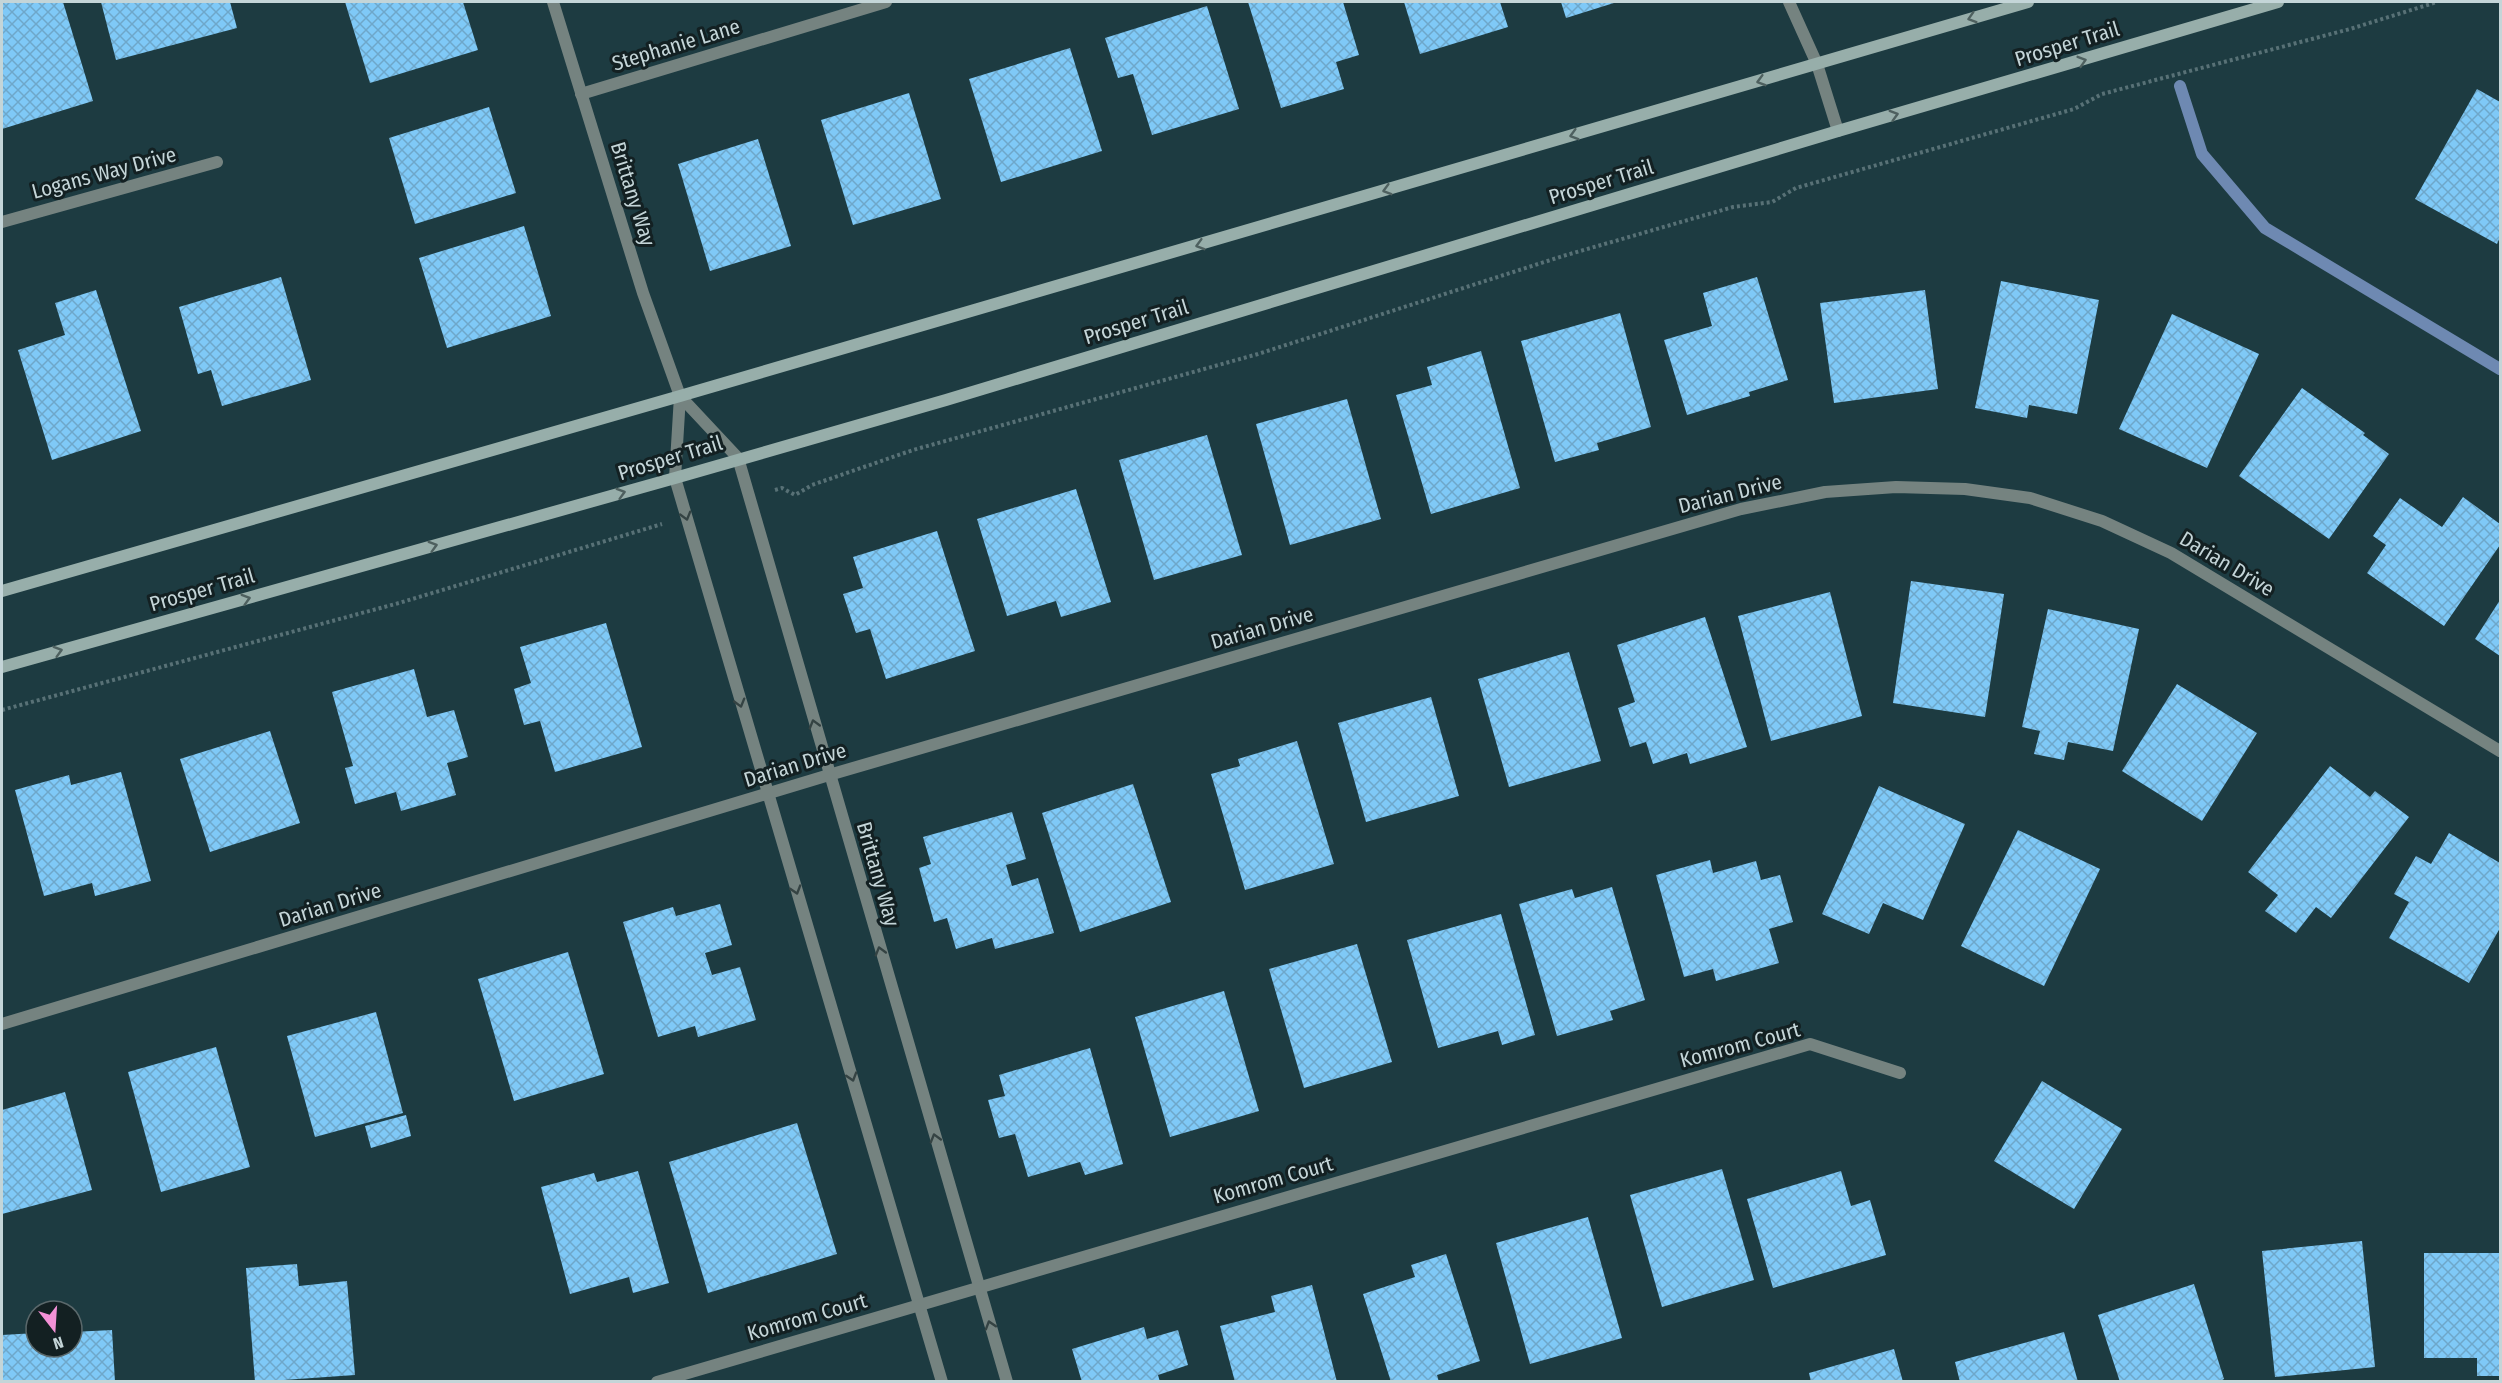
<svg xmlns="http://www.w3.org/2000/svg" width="2502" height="1383" viewBox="0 0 2502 1383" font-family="'Fira Sans Condensed',sans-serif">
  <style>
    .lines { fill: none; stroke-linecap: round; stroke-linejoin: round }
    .stream { stroke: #6e89b2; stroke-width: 12 }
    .building { fill: url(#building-cross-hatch) }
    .path { stroke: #587176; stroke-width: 4; stroke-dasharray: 3 3; stroke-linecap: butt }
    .minor { stroke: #758380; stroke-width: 12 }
    .secondary { stroke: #97aeaa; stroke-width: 12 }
    .oneway { stroke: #4e605f }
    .oneway2 { stroke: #354343 }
    .labels { text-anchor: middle; stroke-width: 6; stroke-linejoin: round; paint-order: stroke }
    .street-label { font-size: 21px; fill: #c4d5d8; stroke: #132022 }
  </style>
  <defs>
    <pattern id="building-cross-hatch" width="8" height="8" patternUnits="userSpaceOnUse" patternTransform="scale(1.5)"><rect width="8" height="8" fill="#7fc9f7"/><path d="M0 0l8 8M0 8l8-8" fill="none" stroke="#6ea7ca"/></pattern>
  </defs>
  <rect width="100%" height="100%" fill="#1d3b41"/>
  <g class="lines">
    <path class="stream" d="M2180 86 2202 154 2265 228 2500 369"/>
  </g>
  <g class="building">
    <path d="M2 2H63L93 101 2 129Z"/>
    <path d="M101 2H230L237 28 116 60Z"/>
    <path d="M345 2H463L478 50 370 83Z"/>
    <path d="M1248 2H1343L1359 55 1336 62 1344 89 1281 108Z"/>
    <path d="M1404 2H1500L1508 27 1420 54Z"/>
    <path d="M1561 2H1617L1566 18Z"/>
    <path d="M1207 6 1239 109 1152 135 1133 74 1118 78 1105 38Z"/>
    <path d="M1070 48 1102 151 1001 182 969 79Z"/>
    <path d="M2477 89 2500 102V237L2497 244 2415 199Z"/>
    <path d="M909 93 941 199 853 225 821 120Z"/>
    <path d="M489 107 516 193 415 224 389 138Z"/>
    <path d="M758 139 791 246 710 271 678 164Z"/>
    <path d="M524 226 551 316 447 348 419 258Z"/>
    <path d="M281 277 311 380 222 406 211 370 198 374 179 307Z"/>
    <path d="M1757 277 1788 380 1749 392 1750 396 1687 415 1664 340 1712 326 1703 293Z"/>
    <path d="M2001 281 2099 300 2077 414 2029 405 2027 418 1975 408Z"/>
    <path d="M96 290 141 431 52 460 18 350 65 335 55 303Z"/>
    <path d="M1925 290 1938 389 1834 403 1820 303Z"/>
    <path d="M1620 313 1651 427 1597 443 1599 450 1555 462 1521 341Z"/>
    <path d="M2172 314 2259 354 2207 468 2119 429Z"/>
    <path d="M1481 351 1520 488 1431 514 1396 395 1432 385 1427 367Z"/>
    <path d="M2302 388 2365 433 2363 435 2389 454 2329 539 2239 476Z"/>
    <path d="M1347 399 1381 519 1290 545 1256 424Z"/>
    <path d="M1207 435 1242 555 1154 580 1119 460Z"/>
    <path d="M1076 489 1111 602 1061 617 1056 601 1007 616 977 519Z"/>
    <path d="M2463 497 2500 524V545L2444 626 2367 573 2386 545 2373 536 2400 498 2442 527Z"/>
    <path d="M937 531 975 651 886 679 870 629 856 633 843 594 863 588 853 557Z"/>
    <path d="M1911 581 2004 594 1985 717 1893 703Z"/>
    <path d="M1830 592 1862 716 1771 741 1738 616Z"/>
    <path d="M2500 600V656L2475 639Z"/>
    <path d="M2048 609 2139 629 2113 751 2068 742 2064 760 2034 754 2040 731 2022 727Z"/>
    <path d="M1705 617 1747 747 1690 764 1687 753 1653 764 1646 742 1630 747 1618 708 1635 702 1617 645Z"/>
    <path d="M606 623 642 747 555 772 540 721 524 725 514 689 531 683 520 647Z"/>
    <path d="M1569 652 1601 761 1509 787 1478 679Z"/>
    <path d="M414 669 427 717 454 710 468 757 447 763 456 795 401 811 396 792 355 804 345 768 353 766 332 692Z"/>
    <path d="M2177 684 2257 733 2202 821 2122 771Z"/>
    <path d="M1431 697 1459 796 1366 822 1338 723Z"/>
    <path d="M270 731 300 823 210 852 180 759Z"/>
    <path d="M1297 741 1334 864 1245 890 1211 774 1240 766 1238 759Z"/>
    <path d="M2330 766 2370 797 2375 791 2409 817 2331 918 2316 907 2296 933 2265 911 2278 895 2248 872Z"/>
    <path d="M121 772 151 881 95 896 92 883 44 896 15 790 69 775 71 785Z"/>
    <path d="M1133 784 1171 902 1080 932 1042 813Z"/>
    <path d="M1879 786 1965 824 1923 920 1883 903 1869 934 1822 914Z"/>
    <path d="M1012 812 1026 859 1006 865 1012 886 1038 878 1054 933 995 949 992 938 956 949 947 918 934 922 919 868 931 864 923 837Z"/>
    <path d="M2018 830 2100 869 2044 986 1961 946Z"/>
    <path d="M2449 833 2500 863V928L2469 983 2389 938 2409 902 2394 894 2416 856 2431 864Z"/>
    <path d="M1710 860 1713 873 1756 861 1761 880 1780 875 1793 922 1769 929 1779 963 1716 981 1713 969 1684 977 1656 875Z"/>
    <path d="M1612 887 1645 1000 1610 1011 1613 1020 1557 1036 1519 904 1572 889 1575 898Z"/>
    <path d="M720 904 732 945 705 953 712 975 740 967 756 1020 698 1037 695 1026 658 1037 623 922 673 907 676 916Z"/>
    <path d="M1501 914 1535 1035 1502 1045 1498 1031 1438 1048 1407 940Z"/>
    <path d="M1357 944 1392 1062 1304 1088 1269 969Z"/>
    <path d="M568 952 604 1074 514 1101 478 979Z"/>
    <path d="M1224 991 1259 1111 1170 1137 1135 1017Z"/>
    <path d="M376 1012 403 1113 315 1137 287 1036Z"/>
    <path d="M216 1047 250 1167 161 1192 128 1072Z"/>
    <path d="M1090 1048 1123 1164 1085 1175 1080 1162 1028 1177 1015 1134 999 1138 988 1100 1005 1096 999 1075Z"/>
    <path d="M2042 1081 2122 1129 2074 1209 1994 1161Z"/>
    <path d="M65 1092 92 1190 2 1214V1110Z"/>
    <path d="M406 1115 411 1136 371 1148 365 1126Z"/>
    <path d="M797 1123 837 1254 708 1293 669 1162Z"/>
    <path d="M1722 1169 1754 1280 1662 1307 1630 1195Z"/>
    <path d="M638 1171 669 1283 633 1293 629 1277 570 1294 541 1187 594 1173 597 1182Z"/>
    <path d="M1841 1171 1851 1206 1870 1200 1886 1255 1773 1288 1747 1199Z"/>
    <path d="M1588 1217 1622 1338 1530 1364 1496 1243Z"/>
    <path d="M2362 1241 2375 1367 2275 1377 2262 1251Z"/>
    <path d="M2424 1253H2500V1376H2477V1358H2424Z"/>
    <path d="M1446 1254 1480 1361 1437 1375 1439 1382H1391L1363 1294 1415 1277 1411 1265Z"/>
    <path d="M297 1264 299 1286 347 1281 355 1375 255 1382 246 1268Z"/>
    <path d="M2194 1284 2224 1379 2218 1382H2120L2098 1315Z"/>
    <path d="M1312 1285 1337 1382H1235L1220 1326 1275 1312 1271 1296Z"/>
    <path d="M1144 1327 1147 1339 1178 1330 1188 1365 1158 1375 1160 1382H1082L1072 1349Z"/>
    <path d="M112 1330 115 1382H2V1335L36 1333V1347H72V1332Z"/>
    <path d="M2064 1332 2078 1382H1960L1955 1362Z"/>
    <path d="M1894 1349 1903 1382H1811L1809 1373Z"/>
  </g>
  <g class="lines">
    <g class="path">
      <path d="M775 490 782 488 795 495 812 485 913 450 1258 354 1563 256 1733 207 1772 202 1796 188 2074 109 2102 94 2350 29 2437 2"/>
      <path d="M2 710 399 603 662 524"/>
    </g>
    <g class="minor">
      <path d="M553 2 643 293 680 396 675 478 942 1382"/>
      <path d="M1789 2 1817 64 1838 131"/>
      <path d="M581 94 886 2"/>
      <path d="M2 222 217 162"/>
      <path d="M680 396 738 458 1007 1382"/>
      <path d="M2 1024 829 775 1741 509 1825 492 1896 487 1965 489 2030 498 2102 521 2171 553 2500 751"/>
      <path d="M657 1382 1810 1044 1900 1073"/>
    </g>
    <g class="secondary">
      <path d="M2 591 680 396 2028 2"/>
      <path d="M2 667 675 478 946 400 1838 131 2278 2"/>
    </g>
  </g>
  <defs><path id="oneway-chevron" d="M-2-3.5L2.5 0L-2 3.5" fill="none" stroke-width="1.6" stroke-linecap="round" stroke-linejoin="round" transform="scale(1.5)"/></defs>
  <g class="oneway">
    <use href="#oneway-chevron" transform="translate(1972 18) rotate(163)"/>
    <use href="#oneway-chevron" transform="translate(2082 61) rotate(-17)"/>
    <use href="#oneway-chevron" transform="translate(1761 81) rotate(164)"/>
    <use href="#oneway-chevron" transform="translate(1894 115) rotate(-16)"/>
    <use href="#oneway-chevron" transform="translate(1574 135) rotate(164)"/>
    <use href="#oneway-chevron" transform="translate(1387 190) rotate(164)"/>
    <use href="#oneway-chevron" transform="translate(1200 245) rotate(164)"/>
    <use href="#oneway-chevron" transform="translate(621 493) rotate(-16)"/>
    <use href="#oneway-chevron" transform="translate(433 546) rotate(-16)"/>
    <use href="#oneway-chevron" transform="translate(246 599) rotate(-16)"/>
    <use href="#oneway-chevron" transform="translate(58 651) rotate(-16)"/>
  </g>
  <g class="oneway2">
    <use href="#oneway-chevron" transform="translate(686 516) rotate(74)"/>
    <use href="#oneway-chevron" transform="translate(740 703) rotate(74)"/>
    <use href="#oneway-chevron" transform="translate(814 724) rotate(-106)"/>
    <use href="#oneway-chevron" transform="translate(796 890) rotate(73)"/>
    <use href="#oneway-chevron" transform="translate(880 951) rotate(-106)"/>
    <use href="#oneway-chevron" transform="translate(852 1077) rotate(73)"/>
    <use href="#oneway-chevron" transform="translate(935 1138) rotate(-106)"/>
    <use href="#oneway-chevron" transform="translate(990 1325) rotate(-107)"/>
  </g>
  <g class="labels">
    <g class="street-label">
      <text transform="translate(2067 44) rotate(-17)" y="7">Prosper Trail</text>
      <text transform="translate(676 45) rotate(-17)" y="7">Stephanie Lane</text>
      <text transform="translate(104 173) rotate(-15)" y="7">Logans Way Drive</text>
      <text transform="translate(1601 182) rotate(-17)" y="7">Prosper Trail</text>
      <text transform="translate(633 194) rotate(73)" y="7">Brittany Way</text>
      <text transform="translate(1136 322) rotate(-17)" y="7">Prosper Trail</text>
      <text transform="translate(670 458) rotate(-17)" y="7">Prosper Trail</text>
      <text transform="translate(1730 494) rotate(-14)" y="7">Darian Drive</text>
      <text transform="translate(2227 564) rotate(31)" y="7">Darian Drive</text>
      <text transform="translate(202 590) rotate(-16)" y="7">Prosper Trail</text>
      <text transform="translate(1262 628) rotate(-16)" y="7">Darian Drive</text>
      <text transform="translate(795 765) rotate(-17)" y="7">Darian Drive</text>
      <text transform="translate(878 874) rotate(74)" y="7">Brittany Way</text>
      <text transform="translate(330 905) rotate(-17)" y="7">Darian Drive</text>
      <text transform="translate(1740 1045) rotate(-15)" y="7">Komrom Court</text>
      <text transform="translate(1273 1180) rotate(-16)" y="7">Komrom Court</text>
      <text transform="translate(807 1317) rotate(-16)" y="7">Komrom Court</text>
    </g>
  </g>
  <rect width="2502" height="1383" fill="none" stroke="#c4d5d8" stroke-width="6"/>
  <g transform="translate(54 1329) rotate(163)"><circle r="28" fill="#132022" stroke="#5a686b" stroke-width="1.5"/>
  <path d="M0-4.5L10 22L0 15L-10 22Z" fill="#f391d6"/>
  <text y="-9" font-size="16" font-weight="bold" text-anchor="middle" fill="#c4d5d8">N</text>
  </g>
</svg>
